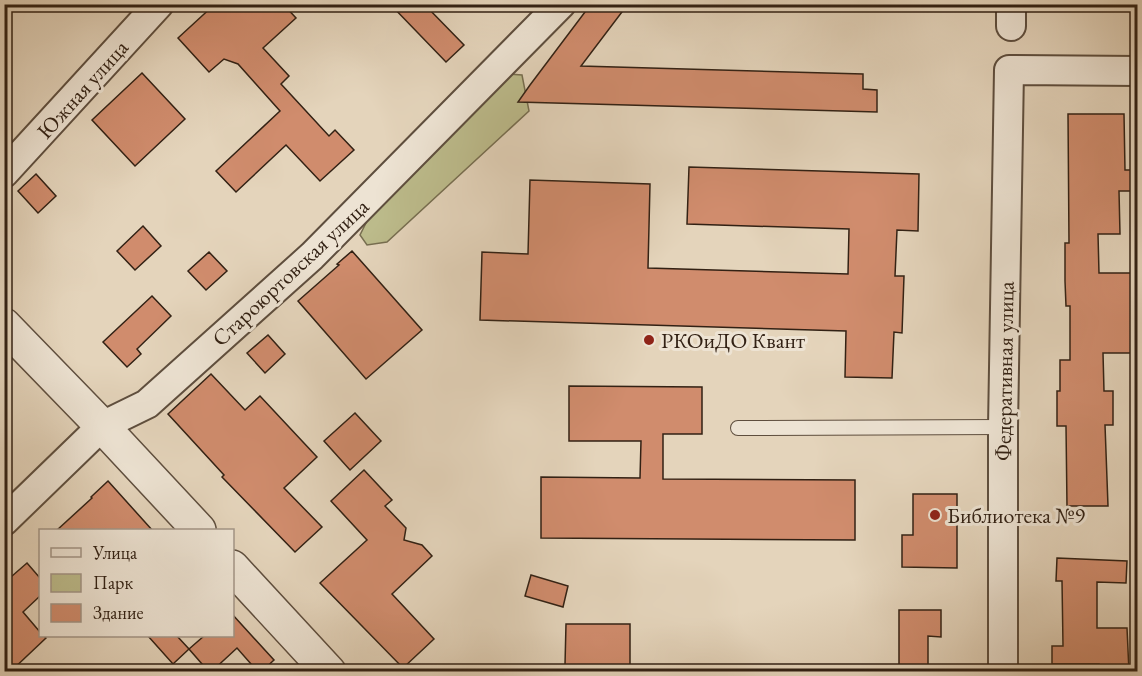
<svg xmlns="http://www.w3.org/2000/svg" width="1142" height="676" viewBox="0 0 1142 676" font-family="'EB Garamond',serif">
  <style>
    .green { fill: #bcbb8b; stroke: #776e50; stroke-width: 1.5 }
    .building { fill: #d08c6d; stroke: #322114; stroke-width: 1.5 }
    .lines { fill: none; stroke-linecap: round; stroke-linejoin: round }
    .service-casing { stroke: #5e4e3e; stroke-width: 16 }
    .minor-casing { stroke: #5e4e3e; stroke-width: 32 }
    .tertiary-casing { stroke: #5e4e3e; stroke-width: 36 }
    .service { stroke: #ede3d3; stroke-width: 14 }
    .minor { stroke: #ede3d3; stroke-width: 28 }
    .tertiary { stroke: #ede3d3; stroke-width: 33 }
    .poi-dot { fill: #8f2418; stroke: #ede3d3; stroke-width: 2 }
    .labels { text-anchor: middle; stroke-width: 6; stroke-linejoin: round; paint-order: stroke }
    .street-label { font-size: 22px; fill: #322114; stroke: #ede3d3 }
    .poi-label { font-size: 22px; fill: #322114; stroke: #ede3d3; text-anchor: start }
  </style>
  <rect width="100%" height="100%" fill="#e4d4bb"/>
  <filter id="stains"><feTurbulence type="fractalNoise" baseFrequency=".00333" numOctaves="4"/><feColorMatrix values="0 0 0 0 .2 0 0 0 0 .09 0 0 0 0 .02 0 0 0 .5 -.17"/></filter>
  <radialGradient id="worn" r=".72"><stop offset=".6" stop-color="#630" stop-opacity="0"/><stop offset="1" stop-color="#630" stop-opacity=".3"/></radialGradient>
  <path class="green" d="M507 74 522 75 529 111 387 242 367 245 360 235 370 215Z"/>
  <g class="building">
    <path d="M215 4H283L296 18 263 48 289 76 281 84 329 136 335 130 354 150 320 181 286 145 236 192 216 171 280 111 238 64 224 59 209 72 178 38Z"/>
    <path d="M390 4H424L464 45 446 62Z"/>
    <path d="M591 4H628L581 66 863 74V89L877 90V112L518 102 530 85Z"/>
    <path d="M142 73 185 119 135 166 92 120Z"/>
    <path d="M1068 114H1124L1125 170H1131V191H1119L1120 234H1098L1099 273H1137V353H1103L1104 391H1113V425H1105L1108 506H1067L1066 426H1057V391H1060V360H1070V306H1066L1065 281V243H1069Z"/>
    <path d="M689 167 919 174 918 231 897 230 895 276H904L902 333 894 332 892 378 845 377 846 331 480 320 482 252 528 254 530 180 650 184 648 268 848 274 849 229 687 224Z"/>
    <path d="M36 174 56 196 38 213 18 191Z"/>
    <path d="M143 226 161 246 135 270 117 251Z"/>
    <path d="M352 251 422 330 366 379 298 301 339 265 337 264Z"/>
    <path d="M209 252 227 271 206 290 188 271Z"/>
    <path d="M152 296 171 316 137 349 141 354 127 367 103 342Z"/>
    <path d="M268 335 285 354 265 373 247 353Z"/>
    <path d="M211 374 245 410 260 396 317 457 284 488 322 527 295 552 222 477 224 475 168 414Z"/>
    <path d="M569 386 702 387V434H663V479L855 480V540L541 538V477L640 478 641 441H569Z"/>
    <path d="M355 413 381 441 350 470 324 441Z"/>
    <path d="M364 470 392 500 385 506 406 528 404 540 422 545 432 556 392 594 434 639 403 668 320 583 367 540 331 501Z"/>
    <path d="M108 481 153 531H56L92 498 91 497Z"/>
    <path d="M913 494H957V568L902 567V535H913Z"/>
    <path d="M1057 558 1127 561 1126 583 1097 582V628H1127L1129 672H1099V664H1052V646H1063L1062 581H1056Z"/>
    <path d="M27 563 40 578V596L23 612 40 632V636H44L46 638 10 672H4V583Z"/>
    <path d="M531 575 568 586 563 607 525 596Z"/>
    <path d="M899 610H941V637L928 636V672H899Z"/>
    <path d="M232 614 274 660 261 672H258L237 648 211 672H209L189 649 204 636H232Z"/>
    <path d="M566 624H630V665H565Z"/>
    <path d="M148 636H177L189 649 173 664Z"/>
  </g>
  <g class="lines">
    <defs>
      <path id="service" d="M738 428 1003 427"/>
      <g id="minor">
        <path d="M1011 26V4"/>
        <path d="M4 173 159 4"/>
        <path d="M4 521 102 426 147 404 312 256 561 4"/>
        <path d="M1003 672V427L1009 70 1138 71"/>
      </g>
      <g id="tertiary">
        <path d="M4 325 102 426 199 530"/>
        <path d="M232 567 329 672"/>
      </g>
    </defs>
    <use href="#service" class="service-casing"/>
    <use href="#minor" class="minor-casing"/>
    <use href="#tertiary" class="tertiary-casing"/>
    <use href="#service" class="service"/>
    <use href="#minor" class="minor"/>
    <use href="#tertiary" class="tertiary"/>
  </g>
  <g class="poi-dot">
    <circle cx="649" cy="340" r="6"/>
    <circle cx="935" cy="515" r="6"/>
  </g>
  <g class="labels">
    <g class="street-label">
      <text transform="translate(82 89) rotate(-48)" y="8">Южная улица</text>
      <text transform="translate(290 272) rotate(-43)" y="8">Староюртовская улица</text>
      <text transform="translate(1004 371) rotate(-89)" y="8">Федеративная улица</text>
    </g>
    <g class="poi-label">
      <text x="661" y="348">РКОиДО Квант</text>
      <text x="947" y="523">Библиотека №9</text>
    </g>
  </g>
  <rect width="1142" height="676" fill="none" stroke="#e4d4bb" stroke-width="24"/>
  <rect x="6" y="6" width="1130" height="664" fill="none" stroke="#322114" stroke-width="3"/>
  <rect x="12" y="12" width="1118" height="652" fill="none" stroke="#322114" stroke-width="1.5"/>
  <rect x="39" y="529" width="195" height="108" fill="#ede3d3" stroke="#a29587" stroke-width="1.5"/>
  <rect x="51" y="548" width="30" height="9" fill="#ede3d3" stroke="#a29587" stroke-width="1.5"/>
  <text x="93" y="559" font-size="18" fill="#322114">Улица</text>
  <rect x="51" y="574" width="30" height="18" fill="#bcbb8b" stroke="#a29587" stroke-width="1.5"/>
  <text x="93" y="589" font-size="18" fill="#322114">Парк</text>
  <rect x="51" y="604" width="30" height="18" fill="#d08c6d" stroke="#a29587" stroke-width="1.5"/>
  <text x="93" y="619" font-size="18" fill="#322114">Здание</text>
  <rect width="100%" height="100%" filter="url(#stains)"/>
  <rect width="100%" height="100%" fill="url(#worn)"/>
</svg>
